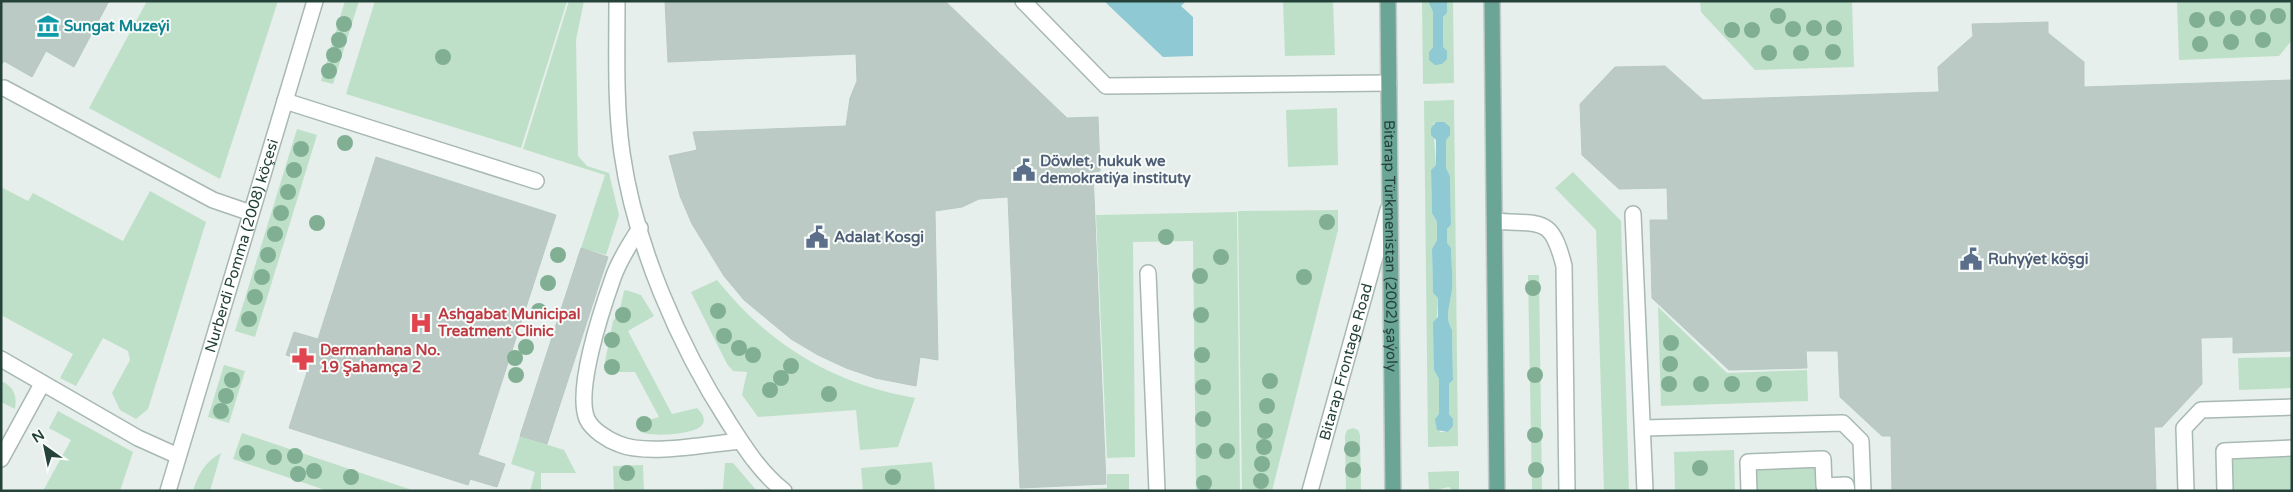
<svg xmlns="http://www.w3.org/2000/svg" width="2293" height="492" viewBox="0 0 2293 492" font-family="'Varela Round',sans-serif">
  <style>
    .green { fill: #bfe0c8; fill-rule: evenodd }
    .water { fill: #8ec9d4 }
    .building { fill: #bbcac4; stroke: #b8c9c2 }
    .lines { fill: none; stroke-linecap: round; stroke-linejoin: round }
    .minor-casing { stroke: #a8b8b2; stroke-width: 18 }
    .major-casing { stroke: #c2cac8; stroke-width: 18 }
    .minor { stroke: #fff; stroke-width: 15 }
    .major { stroke: #6aa596; stroke-width: 15 }
    .tree { fill: #80af93 }
    .labels { text-anchor: middle; stroke-width: 4; stroke-linejoin: round; paint-order: stroke }
    .culture-label { font-size: 15px; font-weight: bold; fill: #0d838f; stroke: #f7fbf9; text-anchor: start }
    .service-label { font-size: 15px; font-weight: bold; fill: #4e5e75; stroke: #f7fbf9; text-anchor: start }
    .street-label { font-size: 15px; fill: #24423a; stroke: #f7fbf9 }
    .health-label { font-size: 15px; font-weight: bold; fill: #be3a42; stroke: #f7fbf9; text-anchor: start }
  </style>
  <rect width="100%" height="100%" fill="#e6efeb"/>
  <g class="green">
    <path d="M147 1H278L220 179 89 108Z"/>
    <path d="M345 1H359L333 84 321 81Z"/>
    <path d="M375 1H567L521 148 346 94Z"/>
    <path d="M569 1H584L576 40 578 156 587 166 609 173 619 215 606 255 581 248 605 175 523 149Z"/>
    <path d="M1283 1H1333L1335 55 1285 56Z"/>
    <path d="M1422 1H1428L1433 12V47L1429 52V60L1443 47V17L1447 13V1H1453L1454 83 1423 84Z"/>
    <path d="M1700 1H1852L1854 67 1755 70 1701 12Z"/>
    <path d="M2177 1H2292V40L2279 56 2179 60Z"/>
    <path d="M1454 100 1458 446 1428 447 1424 101ZM1436 122H1444L1446 168 1450 176 1451 225 1447 229V244L1451 248C1451 263 1454 281 1451 296 1449 309 1445 317 1452 330L1453 380 1449 384V414L1453 419V426L1448 432H1440L1437 416 1439 415V379L1434 370 1438 298 1433 293 1432 249 1437 240V222L1432 213 1431 170 1436 165 1433 124Z"/>
    <path d="M1337 108 1338 165 1288 167 1286 110Z"/>
    <path d="M297 129 317 135 255 337 235 331Z"/>
    <path d="M1573 172 1621 221 1629 491H1604L1596 230 1555 188Z"/>
    <path d="M1 187 28 201 33 193 123 241 150 191 206 222 148 409 136 419 120 410 112 393 130 360 128 351 103 338 76 386 60 378 73 354 1 315Z"/>
    <path d="M1338 210V230L1272 491H1242L1238 211Z"/>
    <path d="M1237 212 1240 491H1196L1193 241 1133 242 1135 457 1107 458 1096 215Z"/>
    <path d="M1528 275H1539L1542 491H1532Z"/>
    <path d="M717 280C769 345 833 384 915 398L898 447 860 450 856 410 758 417 742 395 747 372 733 371 727 364 691 292Z"/>
    <path d="M626 290 641 295 654 316 628 331 672 414 697 408C701 412 707 419 702 425 695 435 651 437 641 432L638 423 659 417 635 372H612L604 367 613 321 619 313 624 291Z"/>
    <path d="M1658 307 1727 373 1807 370 1808 401 1661 406Z"/>
    <path d="M2292 357V388L2239 390 2238 358Z"/>
    <path d="M224 365 245 371 229 423 208 417Z"/>
    <path d="M1 381C14 387 17 395 15 409L1 402Z"/>
    <path d="M58 411 133 452 120 491H43L71 440 49 428Z"/>
    <path d="M1353 428 1358 430 1360 435 1361 491H1346L1345 436 1347 430Z"/>
    <path d="M242 433 415 491H328L233 459Z"/>
    <path d="M520 436 564 450 576 473H541V491H530L535 472 511 464Z"/>
    <path d="M1734 450 1735 491H1675L1674 452Z"/>
    <path d="M221 453 210 491H193C198 474 205 462 221 453Z"/>
    <path d="M2292 456V491H2233L2232 458Z"/>
    <path d="M932 462 935 491H863L861 468Z"/>
    <path d="M725 463H733L757 491H684L723 489Z"/>
    <path d="M643 465 644 491H614L613 466Z"/>
    <path d="M1816 467 1817 491H1757L1756 469Z"/>
    <path d="M1459 471V491H1453L1449 487 1429 491 1428 472Z"/>
    <path d="M1107 474H1129V491H1046L1107 488Z"/>
  </g>
  <g class="water">
    <path d="M1104 1H1186L1181 6 1193 17V56L1163 57Z"/>
    <path d="M1428 1H1447V13L1443 17V47L1447 51V59L1442 64 1435 65 1429 60V52L1433 47V12Z"/>
    <path d="M1436 122H1444L1450 127V135L1446 140V168L1450 176 1451 225 1447 229V243L1451 248C1451 263 1454 281 1451 296 1449 309 1445 317 1452 330L1453 380 1449 384V414L1453 419V426L1448 432 1437 430 1435 419 1439 414V379L1434 370 1433 322 1438 317V298L1433 293 1432 249 1437 240V222L1432 213 1431 170 1436 165V140L1431 135V128Z"/>
  </g>
  <g class="building">
    <path d="M1 1H109L74 67 46 51 32 77 4 61 1 66Z"/>
    <path d="M665 1H945L1067 118 1098 117 1100 171 1093 172 1106 484 1020 488 1008 197 979 199 962 207 935 211 938 360 920 357 916 386 875 378 846 368 818 355 791 339 744 300 724 276 692 224 680 196 669 156 697 150 693 132 846 126 850 98 857 81 856 54 668 62Z"/>
    <path d="M2048 22V33L2084 62V87L2292 80V351L2233 353V337L2201 338 2202 384 2162 427H2154L2156 491H1892L1891 436H1882L1840 397 1838 351H1806L1807 368 1729 370 1652 298 1650 220H1668L1667 188 1619 189 1582 155 1580 104 1615 67 1665 66 1703 100 1939 92 1938 67 1973 36 1972 24Z"/>
    <path d="M376 157 556 215 478 455 505 464 497 487 470 479 468 485 289 428 310 363 286 355 294 332 318 339Z"/>
    <path d="M581 248 608 257 547 444 520 436Z"/>
  </g>
  <g class="lines">
    <defs>
      <g id="minor">
        <path d="M617 1C617 52 615 103 622 153 635 245 679 346 729 423 745 448 760 472 784 491"/>
        <path d="M1023 1 1106 86 1389 83"/>
        <path d="M4 88 213 200 251 213"/>
        <path d="M285 101 536 181"/>
        <path d="M1633 214 1645 491"/>
        <path d="M1495 221C1542 225 1551 215 1564 266L1567 491"/>
        <path d="M640 228C630 244 619 260 613 278 602 309 575 390 587 419 592 430 608 440 619 444 647 456 709 444 740 441"/>
        <path d="M1148 273 1157 491"/>
        <path d="M1 359 138 438 178 456"/>
        <path d="M1643 428 1843 423 1861 441 1863 491"/>
        <path d="M1 459 42 384"/>
        <path id="s1" d="M168 491 315 1"/>
        <path id="s2" d="M1310 491 1388 210"/>
        <path d="M1749 491 1748 462 1823 459 1824 486 1846 485 1847 491"/>
        <path d="M2186 491 2184 428 2201 410 2292 407"/>
        <path d="M2225 491 2224 451 2292 448"/>
      </g>
      <g id="major">
        <path id="s3" d="M1388 1 1393 491"/>
        <path d="M1492 1 1497 491"/>
      </g>
    </defs>
    <use href="#minor" class="minor-casing"/>
    <use href="#major" class="major-casing"/>
    <use href="#minor" class="minor"/>
    <use href="#major" class="major"/>
  </g>
  <g class="tree">
    <circle cx="1778" cy="16" r="8"/>
    <circle cx="2278" cy="16" r="8"/>
    <circle cx="2258" cy="17" r="8"/>
    <circle cx="2238" cy="18" r="8"/>
    <circle cx="2217" cy="19" r="8"/>
    <circle cx="2197" cy="20" r="8"/>
    <circle cx="344" cy="24" r="8"/>
    <circle cx="1814" cy="28" r="8"/>
    <circle cx="1834" cy="28" r="8"/>
    <circle cx="1793" cy="29" r="8"/>
    <circle cx="1732" cy="30" r="8"/>
    <circle cx="1752" cy="30" r="8"/>
    <circle cx="339" cy="40" r="8"/>
    <circle cx="2263" cy="40" r="8"/>
    <circle cx="2231" cy="42" r="8"/>
    <circle cx="2200" cy="44" r="8"/>
    <circle cx="1833" cy="52" r="8"/>
    <circle cx="1769" cy="53" r="8"/>
    <circle cx="1801" cy="53" r="8"/>
    <circle cx="334" cy="55" r="8"/>
    <circle cx="443" cy="57" r="8"/>
    <circle cx="329" cy="71" r="8"/>
    <circle cx="345" cy="143" r="8"/>
    <circle cx="301" cy="149" r="8"/>
    <circle cx="294" cy="170" r="8"/>
    <circle cx="288" cy="192" r="8"/>
    <circle cx="281" cy="213" r="8"/>
    <circle cx="1327" cy="222" r="8"/>
    <circle cx="317" cy="223" r="8"/>
    <circle cx="275" cy="234" r="8"/>
    <circle cx="1166" cy="237" r="8"/>
    <circle cx="268" cy="255" r="8"/>
    <circle cx="558" cy="255" r="8"/>
    <circle cx="1221" cy="257" r="8"/>
    <circle cx="1200" cy="276" r="8"/>
    <circle cx="262" cy="277" r="8"/>
    <circle cx="1304" cy="277" r="8"/>
    <circle cx="548" cy="283" r="8"/>
    <circle cx="1533" cy="288" r="8"/>
    <circle cx="255" cy="297" r="8"/>
    <circle cx="539" cy="311" r="8"/>
    <circle cx="718" cy="311" r="8"/>
    <circle cx="623" cy="315" r="8"/>
    <circle cx="1201" cy="315" r="8"/>
    <circle cx="249" cy="319" r="8"/>
    <circle cx="724" cy="336" r="8"/>
    <circle cx="612" cy="340" r="8"/>
    <circle cx="1671" cy="343" r="8"/>
    <circle cx="526" cy="347" r="8"/>
    <circle cx="739" cy="348" r="8"/>
    <circle cx="753" cy="355" r="8"/>
    <circle cx="1202" cy="355" r="8"/>
    <circle cx="515" cy="358" r="8"/>
    <circle cx="1670" cy="364" r="8"/>
    <circle cx="791" cy="366" r="8"/>
    <circle cx="612" cy="367" r="8"/>
    <circle cx="516" cy="375" r="8"/>
    <circle cx="1535" cy="375" r="8"/>
    <circle cx="781" cy="378" r="8"/>
    <circle cx="232" cy="380" r="8"/>
    <circle cx="1270" cy="381" r="8"/>
    <circle cx="1669" cy="384" r="8"/>
    <circle cx="1701" cy="384" r="8"/>
    <circle cx="1732" cy="384" r="8"/>
    <circle cx="1764" cy="384" r="8"/>
    <circle cx="1203" cy="387" r="8"/>
    <circle cx="770" cy="390" r="8"/>
    <circle cx="829" cy="394" r="8"/>
    <circle cx="226" cy="396" r="8"/>
    <circle cx="1267" cy="406" r="8"/>
    <circle cx="221" cy="411" r="8"/>
    <circle cx="1203" cy="419" r="8"/>
    <circle cx="644" cy="424" r="8"/>
    <circle cx="1265" cy="431" r="8"/>
    <circle cx="1535" cy="435" r="8"/>
    <circle cx="1264" cy="447" r="8"/>
    <circle cx="1352" cy="449" r="8"/>
    <circle cx="1204" cy="451" r="8"/>
    <circle cx="1227" cy="451" r="8"/>
    <circle cx="247" cy="453" r="8"/>
    <circle cx="295" cy="456" r="8"/>
    <circle cx="274" cy="457" r="8"/>
    <circle cx="1262" cy="464" r="8"/>
    <circle cx="1700" cy="468" r="8"/>
    <circle cx="1353" cy="470" r="8"/>
    <circle cx="1536" cy="470" r="8"/>
    <circle cx="314" cy="471" r="8"/>
    <circle cx="627" cy="473" r="8"/>
    <circle cx="298" cy="474" r="8"/>
    <circle cx="351" cy="477" r="8"/>
    <circle cx="893" cy="477" r="8"/>
    <circle cx="1261" cy="481" r="8"/>
    <circle cx="1204" cy="483" r="8"/>
  </g>
  <defs>
    <symbol id="museum-bare" viewBox="-9 -9 18 18"><path d="M0-6L6-3V-2H-6V-3ZM-5-1h2V3h-2ZM-1-1h2V3h-2ZM3-1h2V3H3ZM-6 4H6V6H-6Z" fill="#0f9aa8" stroke="#f7fbf9" stroke-width="2.5" paint-order="stroke"/></symbol>
    <symbol id="civic-bare" viewBox="-9 -9 18 18"><path d="M-.6-6.5H3V-4.5H.6V-3L4-1V1h2V6H-6V1h2V-1L-.6-3ZM-1.2 2.5V6h2.4V2.5Z" fill="#5c6f8a" stroke="#f7fbf9" stroke-width="2.5" paint-order="stroke"/></symbol>
    <symbol id="hospital-bare" viewBox="-9 -9 18 18"><path d="M-5-5h3v3.5h4V-5h3V5h-3V1.5h-4V5h-3Z" fill="#e0444e" stroke="#f7fbf9" stroke-width="2.5" paint-order="stroke"/></symbol>
    <symbol id="pharmacy-bare" viewBox="-9 -9 18 18"><path d="M-2-6h4v4h4v4h-4v4h-4v-4h-4v-4h4Z" fill="#e0444e" stroke="#f7fbf9" stroke-width="2.5" paint-order="stroke"/></symbol>
  </defs>
  <g fill-rule="evenodd">
    <use href="#museum-bare" x="32" y="10" width="32" height="32"/>
    <use href="#civic-bare" x="1008" y="154" width="32" height="32"/>
    <use href="#civic-bare" x="801" y="221" width="32" height="32"/>
    <use href="#civic-bare" x="1955" y="243" width="32" height="32"/>
    <use href="#hospital-bare" x="405" y="307" width="32" height="32"/>
    <use href="#pharmacy-bare" x="287" y="343" width="32" height="32"/>
  </g>
  <g class="labels">
    <g class="culture-label">
      <text x="64" y="31">Sungat Muzeýi</text>
    </g>
    <g class="service-label">
      <text x="1040" y="166">Döwlet, hukuk we<tspan x="1040" dy="17">demokratiýa instituty</tspan></text>
      <text x="834" y="242">Adalat Kosgi</text>
      <text x="1988" y="264">Ruhyýet köşgi</text>
    </g>
    <g class="street-label">
      <text dy="5" stroke="none"><textPath href="#s1" startOffset="256">Nurberdi Pomma (2008) köçesi</textPath></text>
      <text dy="5" stroke="none"><textPath href="#s3" startOffset="245">Bitarap Türkmenistan (2002) şaýoly</textPath></text>
      <text dy="5" stroke="none"><textPath href="#s2" startOffset="134">Bitarap Frontage Road</textPath></text>
    </g>
    <g class="health-label">
      <text x="438" y="319">Ashgabat Municipal<tspan x="438" dy="17">Treatment Clinic</tspan></text>
      <text x="320" y="355">Dermanhana No.<tspan x="320" dy="17">19 Şahamça 2</tspan></text>
    </g>
  </g>
  <rect width="2293" height="492" fill="none" stroke="#24423a" stroke-width="5"/>
  <g transform="translate(45 447) rotate(327)" stroke="#f7fbf9" stroke-width="4" paint-order="stroke">
  <path d="M0-4L9 19L0 12L-9 19Z" fill="#24423a"/>
  <text y="-8" font-size="14" font-weight="bold" text-anchor="middle" fill="#24423a">N</text>
  </g>
</svg>
